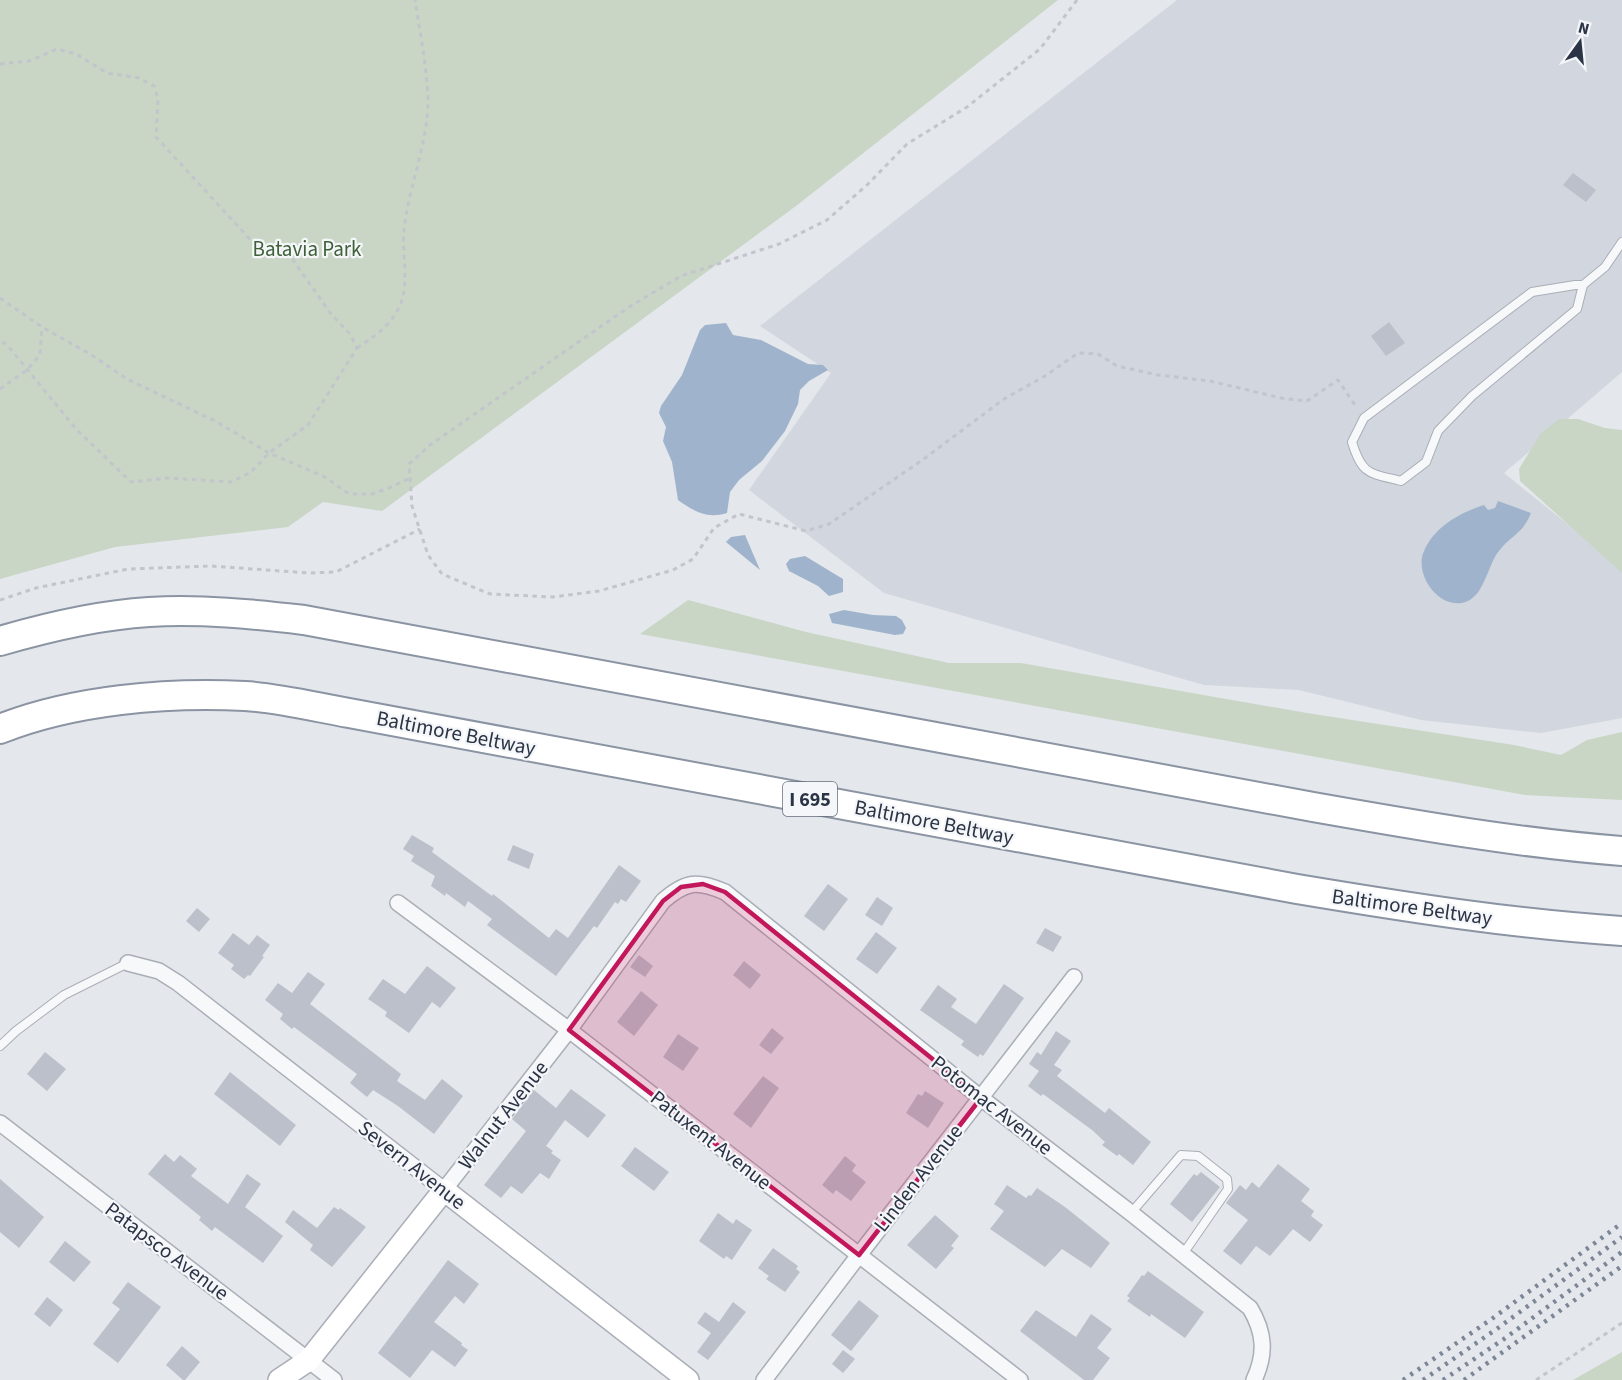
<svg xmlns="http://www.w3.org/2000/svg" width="1622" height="1380" viewBox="0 0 1622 1380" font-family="'Source Sans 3',sans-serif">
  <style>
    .built { fill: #d2d6de }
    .green { fill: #c9d6c5 }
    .water { fill: #9fb4cc }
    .building { fill: #bbc0ca }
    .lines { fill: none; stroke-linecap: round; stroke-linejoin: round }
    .lane-casing { stroke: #a9aeb7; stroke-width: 10 }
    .street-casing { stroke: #a9aeb7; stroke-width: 18 }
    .secondary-casing { stroke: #a9aeb7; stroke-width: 24 }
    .highway-casing { stroke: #8b94a3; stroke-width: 32 }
    .path { stroke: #c2c5cb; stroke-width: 3; stroke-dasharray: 4.5 4.5; stroke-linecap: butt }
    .lane { stroke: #f7f8fa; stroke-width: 8 }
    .street { stroke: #f7f8fa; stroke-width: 15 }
    .secondary { stroke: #fff; stroke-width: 21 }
    .highway { stroke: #fff; stroke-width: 28 }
    .rail { stroke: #7d8696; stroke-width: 4.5; stroke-dasharray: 3 6; stroke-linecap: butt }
    .marked { fill: #c2185b; fill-opacity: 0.2; stroke: #c2185b; stroke-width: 4.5; stroke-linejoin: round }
    .labels { text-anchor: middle; stroke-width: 4.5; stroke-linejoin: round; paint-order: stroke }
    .shield { fill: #f4f6f9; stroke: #676e7b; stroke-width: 1.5 }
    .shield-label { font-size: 20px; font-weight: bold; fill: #2b3445 }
    .park-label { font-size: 21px; fill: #3f6138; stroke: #f4f6f9 }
    .street-label { font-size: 21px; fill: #2b3445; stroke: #f4f6f9 }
  </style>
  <rect width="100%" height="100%" fill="#e4e7ec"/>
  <path class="built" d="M1177 0H1622V372L1504 473 1622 568V718L1541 733 1421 720 1299 690 1204 685 884 593 749 490 831 373 760 326Z"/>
  <g class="green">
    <path d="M0 0H1058L796 206 382 511 323 502 288 527 115 547 0 579Z"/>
    <path d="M1559 419H1578L1605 428 1622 430V573L1520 481 1519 469 1541 433Z"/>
    <path d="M688 600 806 632 949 663H1021L1307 713 1514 745 1561 755 1587 740 1622 732V800L1525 795 640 634Z"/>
    <path d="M1622 1352V1380H1573Z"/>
  </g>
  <g class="water">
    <path d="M726 323 733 335 761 340 808 364 823 365 828 370 809 381 800 390 798 404 785 431 762 461 739 480 730 492 727 513C707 519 695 512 678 500L672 462 663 441 666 427 659 413 661 406 682 375 700 330 705 325Z"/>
    <path d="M1498 501 1531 513C1522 535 1512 534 1499 551 1488 564 1485 593 1468 601 1441 613 1413 575 1424 551 1435 526 1460 513 1484 505L1488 510 1495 508Z"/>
    <path d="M745 535 760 570 726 542 731 537Z"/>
    <path d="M805 556 843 579V592L829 596 818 586 789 571 786 564 790 559Z"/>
    <path d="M844 610 873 615 896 616 902 620 906 628 903 634 895 635 832 623 829 614Z"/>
  </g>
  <g class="building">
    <path d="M1573 173 1596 190 1586 202 1563 185Z"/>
    <path d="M1389 322 1405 343 1386 356 1371 336Z"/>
    <path d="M412 835 434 848 432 852 492 896 493 894 549 938 556 929 568 938 619 865 641 881 626 902 621 899 618 904 615 902 597 928 594 926 556 976 487 925 492 919 468 901 465 907 446 893 445 896 431 886 435 876 411 861 414 856 403 849Z"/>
    <path d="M513 845 534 854 529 869 507 860Z"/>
    <path d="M828 884 848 899 824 931 804 916Z"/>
    <path d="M877 897 893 908 882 926 865 915Z"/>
    <path d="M197 908 210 919 199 932 186 921Z"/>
    <path d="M1045 928 1062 937 1053 952 1036 943Z"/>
    <path d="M876 932 897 948 877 974 856 959Z"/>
    <path d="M233 933 249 945 257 935 270 945 262 956 264 957 250 976 248 975 244 979 231 969 234 965 218 953Z"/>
    <path d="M639 955 653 966 645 977 630 967Z"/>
    <path d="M744 961 761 975 750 989 733 975Z"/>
    <path d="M427 966 456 988 440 1008 432 1002 409 1033 385 1016 387 1012 368 999 383 979 405 994Z"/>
    <path d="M308 972 325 984 310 1004 401 1074 397 1081 425 1100 442 1079 463 1096 434 1134 398 1106 373 1090 367 1097 350 1083 357 1074 294 1027 292 1029 280 1019 283 1014 265 1000 278 983 292 993Z"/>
    <path d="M1004 984 1024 998 983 1056 980 1054 978 1057 961 1045 964 1041 920 1010 938 985 957 999 951 1007 976 1024Z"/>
    <path d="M641 991 658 1005 634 1036 617 1022Z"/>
    <path d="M772 1028 784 1038 771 1054 759 1045Z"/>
    <path d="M1056 1031 1071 1041 1054 1065 1062 1070 1057 1076 1105 1113 1109 1108 1151 1142 1133 1165 1119 1154 1117 1156 1102 1145 1105 1142 1092 1130 1043 1094 1041 1096 1028 1086 1039 1071 1029 1064 1037 1052 1041 1055Z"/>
    <path d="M678 1034 699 1048 683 1071 663 1057Z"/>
    <path d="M45 1052 66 1069 47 1091 27 1074Z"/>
    <path d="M230 1072 296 1125 280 1146 214 1094Z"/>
    <path d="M763 1076 779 1088 751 1128 733 1114Z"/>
    <path d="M571 1089 606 1115 588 1138 565 1120 546 1146 553 1151 551 1153 561 1160 549 1179 540 1173 522 1194 511 1186 501 1198 484 1185 526 1131 512 1119 534 1090 556 1108Z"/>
    <path d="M925 1091 944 1103 928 1128 906 1113 918 1094 922 1096Z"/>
    <path d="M635 1147 669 1172 654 1191 621 1166Z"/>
    <path d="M165 1154 174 1162 180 1155 197 1169 191 1176 228 1204 247 1174 261 1184 245 1207 283 1236 263 1263 215 1227 212 1231 199 1220 201 1217 148 1174Z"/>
    <path d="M845 1156 856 1165 852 1171 866 1182 851 1201 836 1190 833 1194 822 1185Z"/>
    <path d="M1278 1164 1310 1189 1301 1201 1314 1211 1311 1216 1323 1225 1310 1242 1293 1229 1270 1256 1256 1246 1241 1265 1223 1251 1248 1220 1226 1203 1240 1185 1246 1190 1252 1182 1259 1188Z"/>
    <path d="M1201 1172 1220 1187 1192 1222 1170 1204 1194 1174 1197 1176Z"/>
    <path d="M0 1179 44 1217 19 1248 0 1232Z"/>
    <path d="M1007 1185 1026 1198 1029 1195 1031 1196 1037 1188 1065 1207 1110 1243 1091 1268 1062 1249 1045 1267 990 1229 1004 1211 994 1204Z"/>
    <path d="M334 1207 339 1210 340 1208 366 1227 332 1267 310 1250 313 1245 285 1222 293 1210 317 1228Z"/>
    <path d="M718 1213 733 1224 736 1219 752 1230 732 1260 726 1256 724 1259 699 1241Z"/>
    <path d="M935 1215 959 1236 951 1246 954 1248 936 1269 907 1245Z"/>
    <path d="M65 1241 91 1262 74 1282 49 1262Z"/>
    <path d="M773 1248 798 1266 796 1269 800 1272 785 1292 766 1279 769 1276 758 1268Z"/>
    <path d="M448 1260 479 1284 464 1304 455 1296 434 1322 462 1343 461 1345 468 1350 455 1367 432 1350 410 1378 378 1353Z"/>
    <path d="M1148 1271 1204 1312 1185 1338 1151 1314 1150 1317 1127 1301 1130 1298 1127 1296 1142 1275 1144 1276Z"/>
    <path d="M128 1282 161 1307 118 1363 93 1344 120 1309 112 1303Z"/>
    <path d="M47 1297 63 1310 50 1327 34 1314Z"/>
    <path d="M859 1300 879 1316 851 1351 831 1335Z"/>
    <path d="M733 1302 746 1312 708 1360 697 1352 711 1333 697 1323 705 1312 719 1322Z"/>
    <path d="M1036 1310 1076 1337 1091 1314 1112 1329 1097 1348 1110 1358 1093 1380H1084L1020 1331Z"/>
    <path d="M182 1346 200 1362 185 1380H183L166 1365Z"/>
    <path d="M843 1350 855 1359 843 1373 832 1364Z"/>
  </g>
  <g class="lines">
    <defs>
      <g id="lane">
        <path d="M1583 285H1575L1532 292 1364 418 1352 442C1362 475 1369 473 1401 481L1426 462 1438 431 1472 396 1577 309 1583 285 1605 267 1622 242"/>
        <path d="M0 1046 16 1031 64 995 128 963"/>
        <path d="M1131 1213 1181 1155 1198 1156 1227 1179 1228 1189 1183 1254"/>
      </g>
      <g id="street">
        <path d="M398 903 569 1030 1020 1380"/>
        <path d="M128 963 159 971 178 983 444 1190 569 1030 663 901C686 881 697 880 725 892L981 1098 1131 1213 1250 1308C1265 1333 1266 1354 1254 1380"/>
        <path d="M0 1123 334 1380"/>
        <path d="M764 1380 859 1255 1074 977"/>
      </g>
      <path id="secondary" d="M279 1380 309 1360 444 1190 688 1380"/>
      <g id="highway">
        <path d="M0 641C48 627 99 615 149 612 201 609 253 614 304 620L1313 807C1415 825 1518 843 1622 851"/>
        <path d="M0 729C73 700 166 692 245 696 279 698 315 707 349 713L1297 889C1405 907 1513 924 1622 931"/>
      </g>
    </defs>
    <use href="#lane" class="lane-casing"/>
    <use href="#street" class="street-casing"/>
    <use href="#secondary" class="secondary-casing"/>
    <use href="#highway" class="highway-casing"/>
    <g class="path">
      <path d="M1077 0 1040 49 967 107 907 144 867 185 827 220 779 244 681 276 629 307 430 445 409 464 412 506 428 555 442 574 490 594 553 597 599 591 673 570 693 559 714 528 739 514 806 531 829 524 921 461 1004 399 1045 376 1078 353 1098 354 1117 366 1158 375 1210 381 1281 398 1307 401 1338 380 1357 408"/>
      <path d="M0 64 29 61 57 49 76 54 107 73 139 78 154 86 158 99 156 137 257 247 288 253 331 314 350 334 357 348 308 425 269 453 250 473 231 482 168 478 131 482 77 430 8 346 0 340"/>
      <path d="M0 298 42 327 90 354 127 379 215 421 269 453 325 477 349 494H372L389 488 410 478"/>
      <path d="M357 348C375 336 392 325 401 303 409 280 402 255 404 231 408 188 428 144 428 100 427 67 420 33 415 0"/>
      <path d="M0 389 27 370 40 355 42 327"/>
      <path d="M0 600 36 588 128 569 211 566 309 573 336 572 420 529"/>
      <path d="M1536 1380 1622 1323"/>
    </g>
    <use href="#lane" class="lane"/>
    <use href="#street" class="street"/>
    <use href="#secondary" class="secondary"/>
    <use href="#highway" class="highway"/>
    <g class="rail">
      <path d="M1403 1380 1493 1318 1622 1223"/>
      <path d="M1423 1380 1498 1328 1622 1237"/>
      <path d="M1443 1380 1504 1339 1622 1252"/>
      <path d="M1464 1380 1622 1266"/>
    </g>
  </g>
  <path class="marked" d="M703 884 725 892 981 1098 859 1255 569 1030 663 901 681 887Z"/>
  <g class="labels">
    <rect class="shield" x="783" y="782" width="54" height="34" rx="4.5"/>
    <g class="shield-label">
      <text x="810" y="806">I 695</text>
    </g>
    <g class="park-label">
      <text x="307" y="256">Batavia Park</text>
    </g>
    <g class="street-label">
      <text transform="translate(456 733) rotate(11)" y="7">Baltimore Beltway</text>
      <text transform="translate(934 822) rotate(11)" y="7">Baltimore Beltway</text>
      <text transform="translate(1412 907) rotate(8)" y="7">Baltimore Beltway</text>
      <text transform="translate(992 1105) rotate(38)" y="7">Potomac Avenue</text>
      <text transform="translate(503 1115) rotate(-52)" y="7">Walnut Avenue</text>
      <text transform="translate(711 1140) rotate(38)" y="7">Patuxent Avenue</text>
      <text transform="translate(412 1165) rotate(38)" y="7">Severn Avenue</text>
      <text transform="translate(918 1178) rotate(-52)" y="7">Linden Avenue</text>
      <text transform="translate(167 1251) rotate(37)" y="7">Patapsco Avenue</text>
    </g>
  </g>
  <g transform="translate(1580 42) rotate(15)" stroke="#f4f6f9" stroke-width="4.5" paint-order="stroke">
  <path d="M0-4.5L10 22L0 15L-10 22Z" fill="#2b3445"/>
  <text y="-9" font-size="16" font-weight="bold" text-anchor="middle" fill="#2b3445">N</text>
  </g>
</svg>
